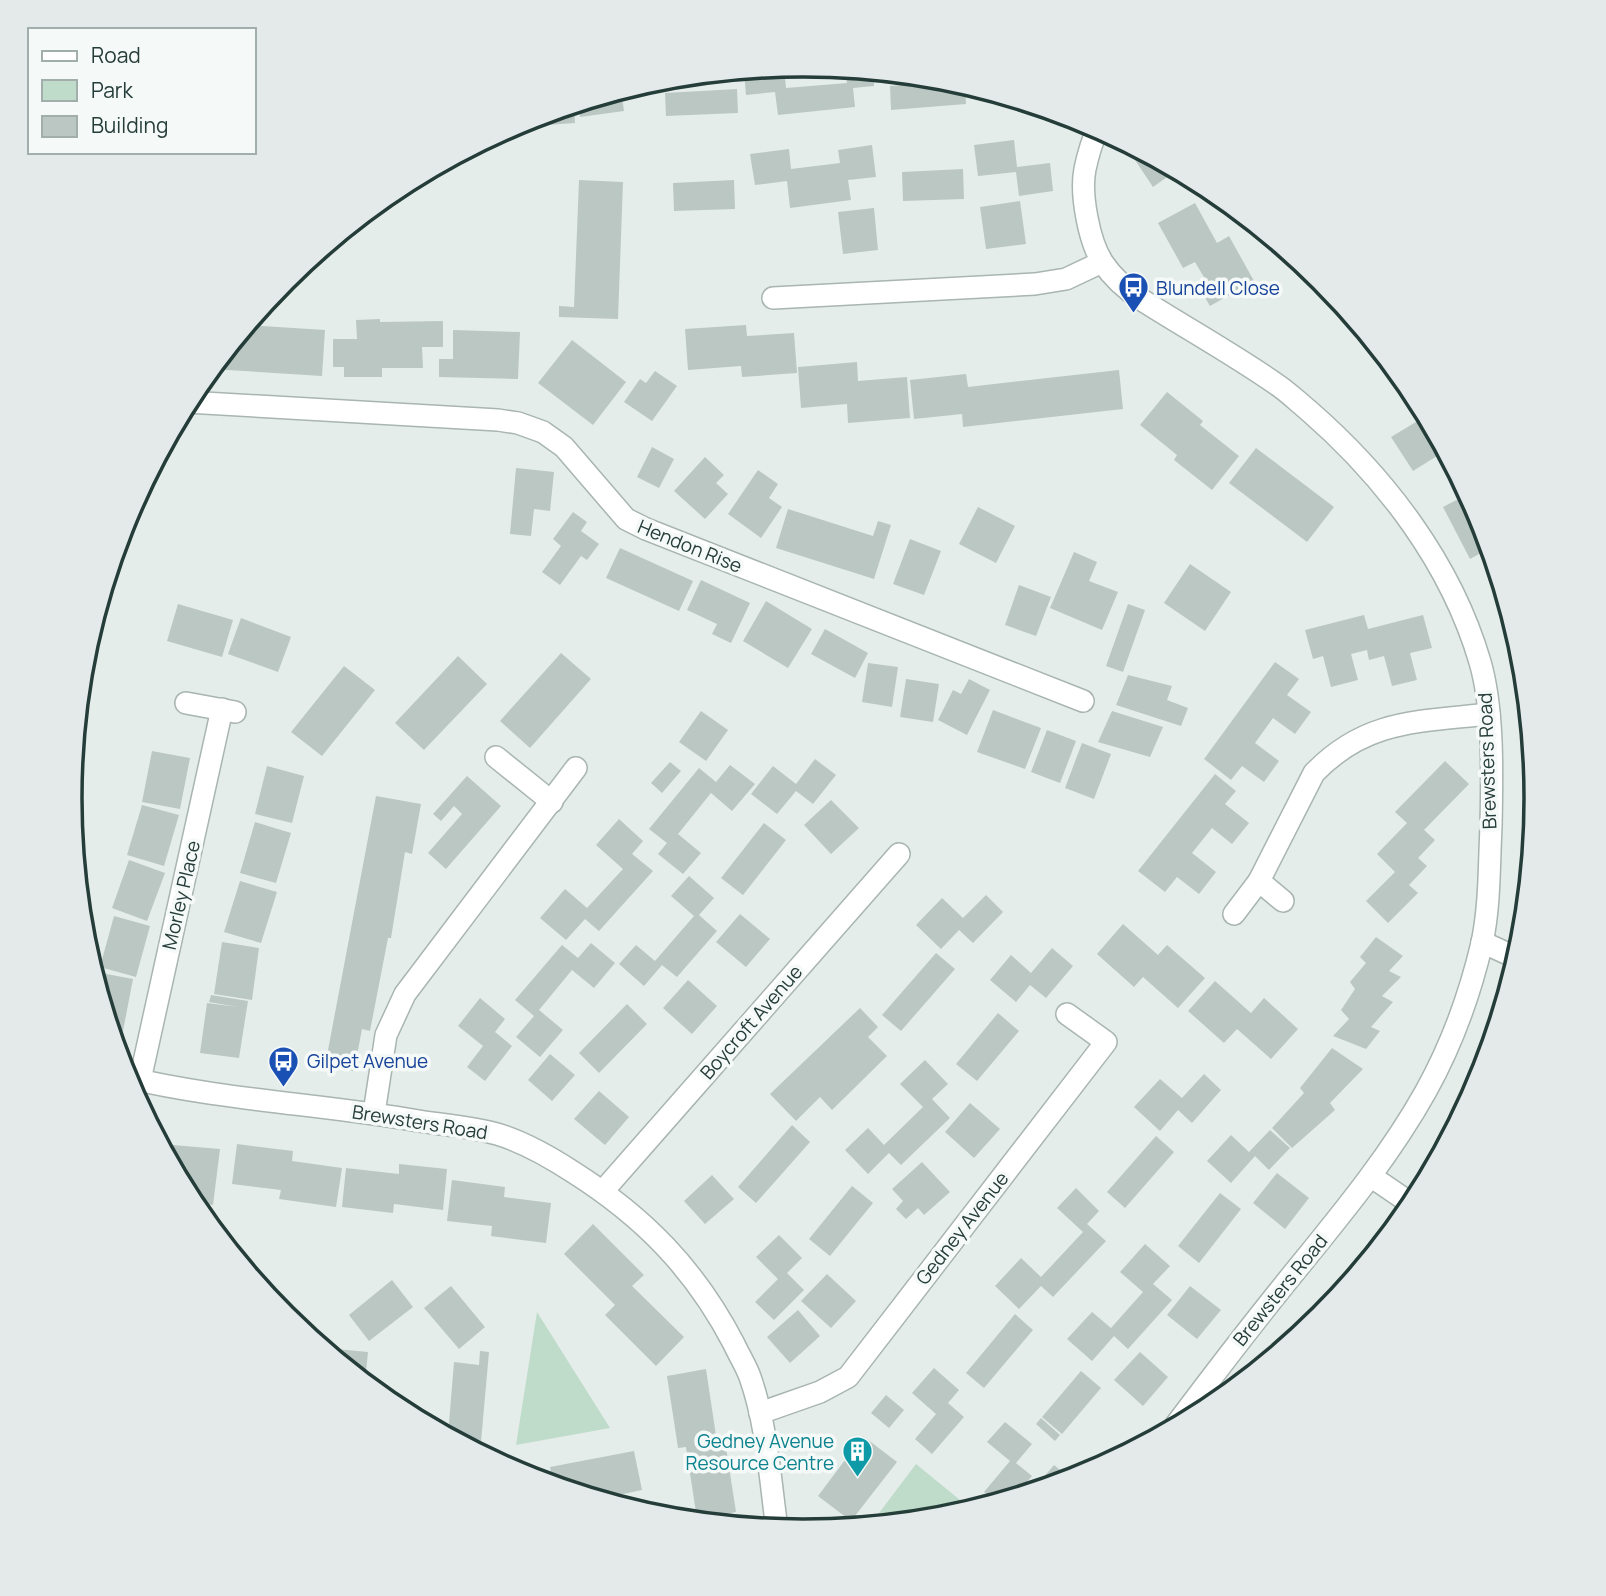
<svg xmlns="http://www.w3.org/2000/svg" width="1606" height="1596" viewBox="0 0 1606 1596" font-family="Manrope,sans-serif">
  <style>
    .green { fill: #bfdcca }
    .building { fill: #bac7c3 }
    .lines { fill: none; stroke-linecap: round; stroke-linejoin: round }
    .minor-casing { stroke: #a8b5b1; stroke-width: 24 }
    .minor { stroke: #fff; stroke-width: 21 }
    .labels { text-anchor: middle; stroke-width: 7; stroke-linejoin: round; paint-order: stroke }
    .transit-label { font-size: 19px; fill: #164399; stroke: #f5f9f8; text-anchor: start }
    .street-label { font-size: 19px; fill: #253d39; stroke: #f5f9f8 }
    .culture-label { font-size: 19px; fill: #0d838f; stroke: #f5f9f8; text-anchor: end }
    .rim { fill: none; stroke: #253d39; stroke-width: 3.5 }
  </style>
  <rect width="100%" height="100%" fill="#e5edea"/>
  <g class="green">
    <path d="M537 1312 610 1428 516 1445Z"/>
    <path d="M916 1464 971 1509 946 1517 870 1525Z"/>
  </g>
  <g class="building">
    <path d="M784 67 786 88 847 83 846 69 873 72 874 86 853 88 855 107 778 115 775 92 746 95 744 71Z"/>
    <path d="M952 81 972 87H965L966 104 891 110 890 86Z"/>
    <path d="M737 89 738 113 666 116 665 93Z"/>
    <path d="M621 91 624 111 580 117 579 103Z"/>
    <path d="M1003 96 1031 105 1004 107Z"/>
    <path d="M574 105 575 123 519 127V123L523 120Z"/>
    <path d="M1014 140 1017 167 1050 163 1053 191 1019 196 1016 172 978 176 974 145Z"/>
    <path d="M872 145 876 177 848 180 851 200 790 208 787 181 755 185 750 154 789 149 791 169 840 163 838 150Z"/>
    <path d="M1138 150 1177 170 1153 187 1131 154Z"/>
    <path d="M963 169 964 199 903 201 902 172Z"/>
    <path d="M579 180 623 182 618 319 559 317V306L574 307Z"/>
    <path d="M734 180 735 209 674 211 673 183Z"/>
    <path d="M1020 201 1026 244 986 249 980 207Z"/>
    <path d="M1195 203 1217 243 1229 236 1254 281 1210 306 1200 289 1208 284 1195 262 1183 268 1158 223Z"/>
    <path d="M874 208 878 250 843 254 838 212Z"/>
    <path d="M1322 280 1351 315 1346 319 1320 281Z"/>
    <path d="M380 319V322L443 321V347H422L423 368H382V377H344V367H333V339H357L356 320Z"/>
    <path d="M247 325 325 330 322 376 211 369Z"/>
    <path d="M746 325 747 336 794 333 797 373 742 377 741 366 688 370 685 329Z"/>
    <path d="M453 330 520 332 518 379 439 377V359H453Z"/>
    <path d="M572 340 626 382 593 425 538 383Z"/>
    <path d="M857 362 858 381 907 377 910 418 848 423 847 404 801 408 798 367Z"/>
    <path d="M1119 370 1123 409 963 427 962 414 914 419 910 380 966 374 968 387Z"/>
    <path d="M655 371 677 386 652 421 624 402 640 379 646 383Z"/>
    <path d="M1167 392 1203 421 1200 425 1239 456 1212 490 1174 460 1177 455 1140 425Z"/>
    <path d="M1426 416 1445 451 1413 471 1391 437Z"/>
    <path d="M652 447 674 459 659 488 637 477Z"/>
    <path d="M1256 448 1334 507 1307 542 1229 483Z"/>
    <path d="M705 457 724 475 716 483 728 494 705 519 674 491Z"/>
    <path d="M516 468 554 472 550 511 534 509 531 536 510 534Z"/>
    <path d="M758 470 778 484 769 498 782 507 761 538 728 514Z"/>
    <path d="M1468 494 1481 518 1490 548 1470 559 1443 507Z"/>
    <path d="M978 507 1015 526 996 563 959 544Z"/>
    <path d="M788 509 873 536 878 521 891 525 874 579 776 548Z"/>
    <path d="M573 512 587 522 581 531 599 544 587 560 581 556 560 585 542 572 561 546 553 539Z"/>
    <path d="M910 539 941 551 924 595 893 584Z"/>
    <path d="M620 548 693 581 679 611 606 578Z"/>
    <path d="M1074 552 1097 562 1089 581 1118 592 1102 630 1050 608Z"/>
    <path d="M1190 564 1231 592 1205 631 1164 603Z"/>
    <path d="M701 580 750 603 731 643 712 634 717 624 687 610Z"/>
    <path d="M1019 585 1051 597 1036 636 1005 625Z"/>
    <path d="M766 601 812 629 788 668 743 641Z"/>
    <path d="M178 604 233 620 222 657 167 641Z"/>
    <path d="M1128 604 1145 610 1123 672 1106 666Z"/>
    <path d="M1364 615 1368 629 1423 615 1432 648 1410 653 1417 680 1392 686 1384 656 1369 660 1367 650 1351 654 1358 680 1331 687 1323 656 1313 659 1305 630Z"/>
    <path d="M241 618 291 637 278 672 228 654Z"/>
    <path d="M825 629 868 653 855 678 811 654Z"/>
    <path d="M561 653 591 679 530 748 500 721Z"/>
    <path d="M458 656 487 684 424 750 395 723Z"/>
    <path d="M1523 661 1528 713H1526L1517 662Z"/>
    <path d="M1275 662 1299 679 1287 695 1311 712 1295 734 1273 718 1255 743 1279 761 1264 782 1242 766 1231 780 1204 759Z"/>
    <path d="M868 663 898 667 892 707 862 702Z"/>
    <path d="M344 666 375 690 322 756 291 732Z"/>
    <path d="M1128 675 1172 686 1167 700 1188 708 1181 726 1116 705Z"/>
    <path d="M906 679 939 684 933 722 900 717Z"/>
    <path d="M969 679 990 690 967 735 938 720 953 690 961 694Z"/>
    <path d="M993 710 1041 728 1025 769 977 752Z"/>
    <path d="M701 711 728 730 706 761 679 742Z"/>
    <path d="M1112 711 1163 727 1150 757 1098 742Z"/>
    <path d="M1047 730 1076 741 1060 783 1031 772Z"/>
    <path d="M1082 743 1111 754 1094 799 1065 788Z"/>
    <path d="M152 751 190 758 180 809 142 802Z"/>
    <path d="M74 759 84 762 71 806 70 798Z"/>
    <path d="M815 759 836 775 813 804 796 791 777 814 751 794 773 766 796 784Z"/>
    <path d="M1445 761 1469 784 1424 830 1435 840 1418 858 1427 866 1409 885 1418 893 1388 923 1366 901 1395 872 1377 854 1407 823 1395 812Z"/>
    <path d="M670 762 681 771 662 793 651 783Z"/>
    <path d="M730 765 755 784 732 811 711 793 678 834 701 853 683 874 658 854 667 843 649 829 699 768 716 782Z"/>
    <path d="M267 766 304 776 292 823 255 814Z"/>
    <path d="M1215 774 1236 791 1225 804 1249 823 1232 844 1212 828 1192 853 1216 872 1199 894 1177 877 1165 892 1138 871Z"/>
    <path d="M467 776 501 806 446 869 428 853 462 814 454 806 441 821 433 814Z"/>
    <path d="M376 796 421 804 412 854 405 852 391 938H388L370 1031 362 1029 354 1071 325 1066Z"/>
    <path d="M831 800 859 828 831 854 804 825Z"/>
    <path d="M142 805 179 815 164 866 127 855Z"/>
    <path d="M619 819 643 841 632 854 653 871 599 931 585 919 566 940 540 918 565 889 587 908 623 869 596 845Z"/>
    <path d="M255 822 291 833 276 883 240 873Z"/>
    <path d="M764 823 786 840 743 895 721 878Z"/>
    <path d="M129 860 165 873 147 921 112 908Z"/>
    <path d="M689 876 714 898 699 915 717 931 677 977 662 965 644 986 619 964 636 945 655 961 694 916 671 896Z"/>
    <path d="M240 881 277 892 261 943 224 932Z"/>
    <path d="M986 895 1003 912 973 943 959 930 941 949 916 925 942 898 963 918Z"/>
    <path d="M740 914 770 939 746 967 716 942Z"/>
    <path d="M114 916 150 926 136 977 100 967Z"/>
    <path d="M1123 924 1158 955 1167 945 1205 978 1178 1008 1143 977 1134 987 1097 954Z"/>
    <path d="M1376 937 1403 956 1389 971 1401 977 1382 996 1393 1002 1371 1027 1380 1031 1366 1049 1333 1036 1349 1019 1341 1010 1355 989 1350 982 1366 963 1360 957Z"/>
    <path d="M222 942 259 948 252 1000 214 994Z"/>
    <path d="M591 943 615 963 594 988 572 970 539 1010 563 1030 540 1057 516 1037 534 1016 515 1000 562 945 578 958Z"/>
    <path d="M1052 948 1073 966 1046 998 1030 985 1016 1002 990 980 1011 955 1031 973Z"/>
    <path d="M936 953 955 969 901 1031 882 1015Z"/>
    <path d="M96 972 133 979 123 1031 110 1028 95 977Z"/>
    <path d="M688 980 717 1006 692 1034 663 1008Z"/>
    <path d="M1215 981 1251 1013 1264 998 1298 1029 1271 1059 1237 1029 1224 1043 1188 1011Z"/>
    <path d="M211 995 248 1001 239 1058 200 1053 207 1003 238 1007 209 1002Z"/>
    <path d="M480 998 505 1019 495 1032 512 1046 485 1081 467 1067 483 1046 458 1026Z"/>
    <path d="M627 1004 647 1024 599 1073 579 1053Z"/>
    <path d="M860 1008 878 1027 868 1037 887 1056 832 1110 820 1097 796 1121 770 1094Z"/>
    <path d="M998 1013 1019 1031 977 1081 956 1064Z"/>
    <path d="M1332 1048 1363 1069 1330 1103 1335 1110 1292 1148 1272 1128 1304 1093 1300 1088Z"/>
    <path d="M550 1054 575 1075 552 1101 528 1080Z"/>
    <path d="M925 1060 948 1084 932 1099 950 1118 901 1165 889 1153 868 1174 845 1150 868 1128 884 1145 923 1107 900 1084Z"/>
    <path d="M1204 1074 1221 1090 1192 1123 1178 1110 1160 1131 1134 1107 1160 1079 1182 1098Z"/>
    <path d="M599 1091 629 1117 605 1145 574 1119Z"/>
    <path d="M970 1103 1000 1129 974 1158 945 1132Z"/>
    <path d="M792 1125 810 1142 756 1203 738 1187Z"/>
    <path d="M1270 1130 1290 1148 1269 1170 1255 1156 1231 1183 1207 1161 1231 1135 1249 1152Z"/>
    <path d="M1156 1136 1174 1152 1125 1208 1107 1192Z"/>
    <path d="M161 1144 220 1149 213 1205 192 1202Z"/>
    <path d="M237 1144 293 1151 292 1161 342 1168 336 1207 279 1199 281 1190 232 1184Z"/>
    <path d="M922 1162 950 1192 924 1215 918 1208 906 1219 896 1209 903 1201 892 1189Z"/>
    <path d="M399 1164 447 1169 443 1210 394 1204 393 1213 342 1207 346 1168 399 1174Z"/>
    <path d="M1277 1173 1309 1198 1285 1229 1253 1203Z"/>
    <path d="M712 1175 734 1199 705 1224 684 1201Z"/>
    <path d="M452 1180 505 1187 504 1197 551 1203 546 1243 491 1236 492 1226 447 1221Z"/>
    <path d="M852 1186 873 1203 830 1256 809 1239Z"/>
    <path d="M1076 1188 1099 1211 1087 1224 1106 1241 1053 1297 1041 1286 1019 1309 995 1286 1021 1258 1041 1277 1083 1232 1057 1208Z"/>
    <path d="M1220 1193 1241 1209 1199 1263 1178 1246Z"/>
    <path d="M593 1224 644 1275 632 1286 684 1337 656 1366 605 1315 615 1305 564 1254Z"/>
    <path d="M779 1235 802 1258 787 1273 804 1290 774 1320 755 1302 778 1279 756 1257Z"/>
    <path d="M1145 1244 1170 1266 1153 1284 1172 1300 1128 1349 1114 1336 1092 1361 1067 1339 1092 1312 1111 1328 1143 1292 1120 1272Z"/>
    <path d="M827 1274 856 1301 831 1328 801 1301Z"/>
    <path d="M392 1280 413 1307 369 1341 349 1315Z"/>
    <path d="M451 1286 485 1327 459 1349 424 1308Z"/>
    <path d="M1190 1286 1221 1310 1197 1339 1167 1315Z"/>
    <path d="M798 1310 820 1336 790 1363 767 1337Z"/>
    <path d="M1015 1314 1033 1330 984 1388 966 1373Z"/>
    <path d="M336 1349 368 1352 365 1382 335 1358Z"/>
    <path d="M480 1351 489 1352 480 1453 448 1435 454 1362 479 1365Z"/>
    <path d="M1140 1352 1168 1377 1143 1406 1114 1380Z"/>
    <path d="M934 1368 959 1390 948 1403 964 1417 932 1454 915 1439 936 1414 912 1393Z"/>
    <path d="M706 1369 717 1442 725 1441 736 1512 697 1519 686 1447 678 1448 667 1376Z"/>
    <path d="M1081 1371 1101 1388 1062 1434 1042 1417Z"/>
    <path d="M886 1395 904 1410 889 1428 871 1413Z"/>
    <path d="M1041 1418 1060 1435 1055 1441 1036 1424Z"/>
    <path d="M1005 1422 1032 1444 1016 1463 1032 1476 1015 1496 996 1502 984 1492 1010 1461 987 1442Z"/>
    <path d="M863 1436 897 1462 851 1521 818 1496Z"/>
    <path d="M634 1451 642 1490 600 1499 554 1485 550 1467Z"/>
    <path d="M1054 1465 1071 1479 1032 1491Z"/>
  </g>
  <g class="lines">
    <defs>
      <g id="minor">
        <path d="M1098 128C1092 141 1088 155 1085 169 1080 194 1089 242 1103 263 1113 278 1127 290 1142 300 1186 328 1233 354 1276 384 1287 391 1297 401 1308 410 1385 477 1451 563 1480 662 1494 710 1492 777 1491 827 1489 865 1490 905 1482 943 1470 994 1451 1046 1426 1091 1387 1161 1335 1222 1284 1285 1247 1331 1211 1378 1175 1426"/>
        <path d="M773 298 1035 284 1066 279 1102 262"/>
        <path d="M187 402 498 420 518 423 543 432 564 447 626 519 646 529 1083 701"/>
        <path d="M186 703 235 712"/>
        <path d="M496 757 552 802"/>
        <path d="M1259 881 1283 901"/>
        <path d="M1234 914 1259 881 1314 773C1366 719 1419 722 1489 714"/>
        <path d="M1482 942 1517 958"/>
        <path d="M125 1077C221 1100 321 1104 419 1121 444 1125 473 1127 497 1134 524 1142 550 1157 573 1172 644 1217 695 1269 734 1344 739 1355 746 1366 750 1377 767 1425 770 1479 777 1529"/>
        <path d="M140 1080 222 709"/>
        <path d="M374 1113 386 1035 405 994 576 768"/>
        <path d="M1372 1177 1413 1205"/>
        <path d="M603 1191 899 854"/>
        <path d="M760 1413 820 1392 848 1377 1106 1042 1067 1014"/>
      </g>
    </defs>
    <use href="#minor" class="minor-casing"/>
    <use href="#minor" class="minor"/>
  </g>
  <defs>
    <symbol id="bus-pin" viewBox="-11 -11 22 30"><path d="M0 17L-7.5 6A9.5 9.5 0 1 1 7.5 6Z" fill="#1a4fb4" stroke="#f5f9f8"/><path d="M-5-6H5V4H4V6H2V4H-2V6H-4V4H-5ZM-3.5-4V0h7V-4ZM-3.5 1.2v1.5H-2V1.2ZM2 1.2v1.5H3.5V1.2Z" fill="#fff"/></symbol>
    <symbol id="building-pin" viewBox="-11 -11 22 30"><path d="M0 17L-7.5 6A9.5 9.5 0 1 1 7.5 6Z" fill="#0f9aa8" stroke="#f5f9f8"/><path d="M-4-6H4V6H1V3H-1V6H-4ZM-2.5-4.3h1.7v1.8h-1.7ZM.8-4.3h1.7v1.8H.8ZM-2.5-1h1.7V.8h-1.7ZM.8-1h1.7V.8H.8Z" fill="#fff"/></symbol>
  </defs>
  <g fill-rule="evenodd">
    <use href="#bus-pin" x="1116" y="270" width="35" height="47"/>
    <use href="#bus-pin" x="266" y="1044" width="35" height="47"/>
    <use href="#building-pin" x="840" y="1434" width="35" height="47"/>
  </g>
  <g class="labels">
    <g class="transit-label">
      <text x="1156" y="295">Blundell Close</text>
      <text x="307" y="1068">Gilpet Avenue</text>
    </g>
    <g class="street-label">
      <text transform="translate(690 546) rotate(22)" y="7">Hendon Rise</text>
      <text transform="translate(1487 761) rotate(-92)" y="7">Brewsters Road</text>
      <text transform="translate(181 895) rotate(-77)" y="7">Morley Place</text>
      <text transform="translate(751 1022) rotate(-49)" y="7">Boycroft Avenue</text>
      <text transform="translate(420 1122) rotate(9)" y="7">Brewsters Road</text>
      <text transform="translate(962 1228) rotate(-52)" y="7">Gedney Avenue</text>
      <text transform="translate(1280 1290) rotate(-51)" y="7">Brewsters Road</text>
    </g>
    <g class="culture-label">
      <text x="834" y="1448">Gedney Avenue<tspan x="834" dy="22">Resource Centre</tspan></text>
    </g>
  </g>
  <path d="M0 0H1606V1596H0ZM82 798a721 721 0 1 1 1442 0a721 721 0 1 1-1442 0Z" fill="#e4eae9" fill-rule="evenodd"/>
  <path class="rim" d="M82 798a721 721 0 1 1 1442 0a721 721 0 1 1-1442 0Z"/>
  <rect x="28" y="28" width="228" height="126" fill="#f5f9f8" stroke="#a2aeac" stroke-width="2"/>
  <rect x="42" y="51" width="35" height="10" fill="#ffffff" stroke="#a2aeac" stroke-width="2"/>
  <text x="91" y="63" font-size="21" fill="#253d39">Road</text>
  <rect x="42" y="80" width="35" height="21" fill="#bfdcca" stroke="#a2aeac" stroke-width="2"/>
  <text x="91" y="98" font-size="21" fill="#253d39">Park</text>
  <rect x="42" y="116" width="35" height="21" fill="#bac7c3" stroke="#a2aeac" stroke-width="2"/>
  <text x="91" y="133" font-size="21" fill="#253d39">Building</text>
</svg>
